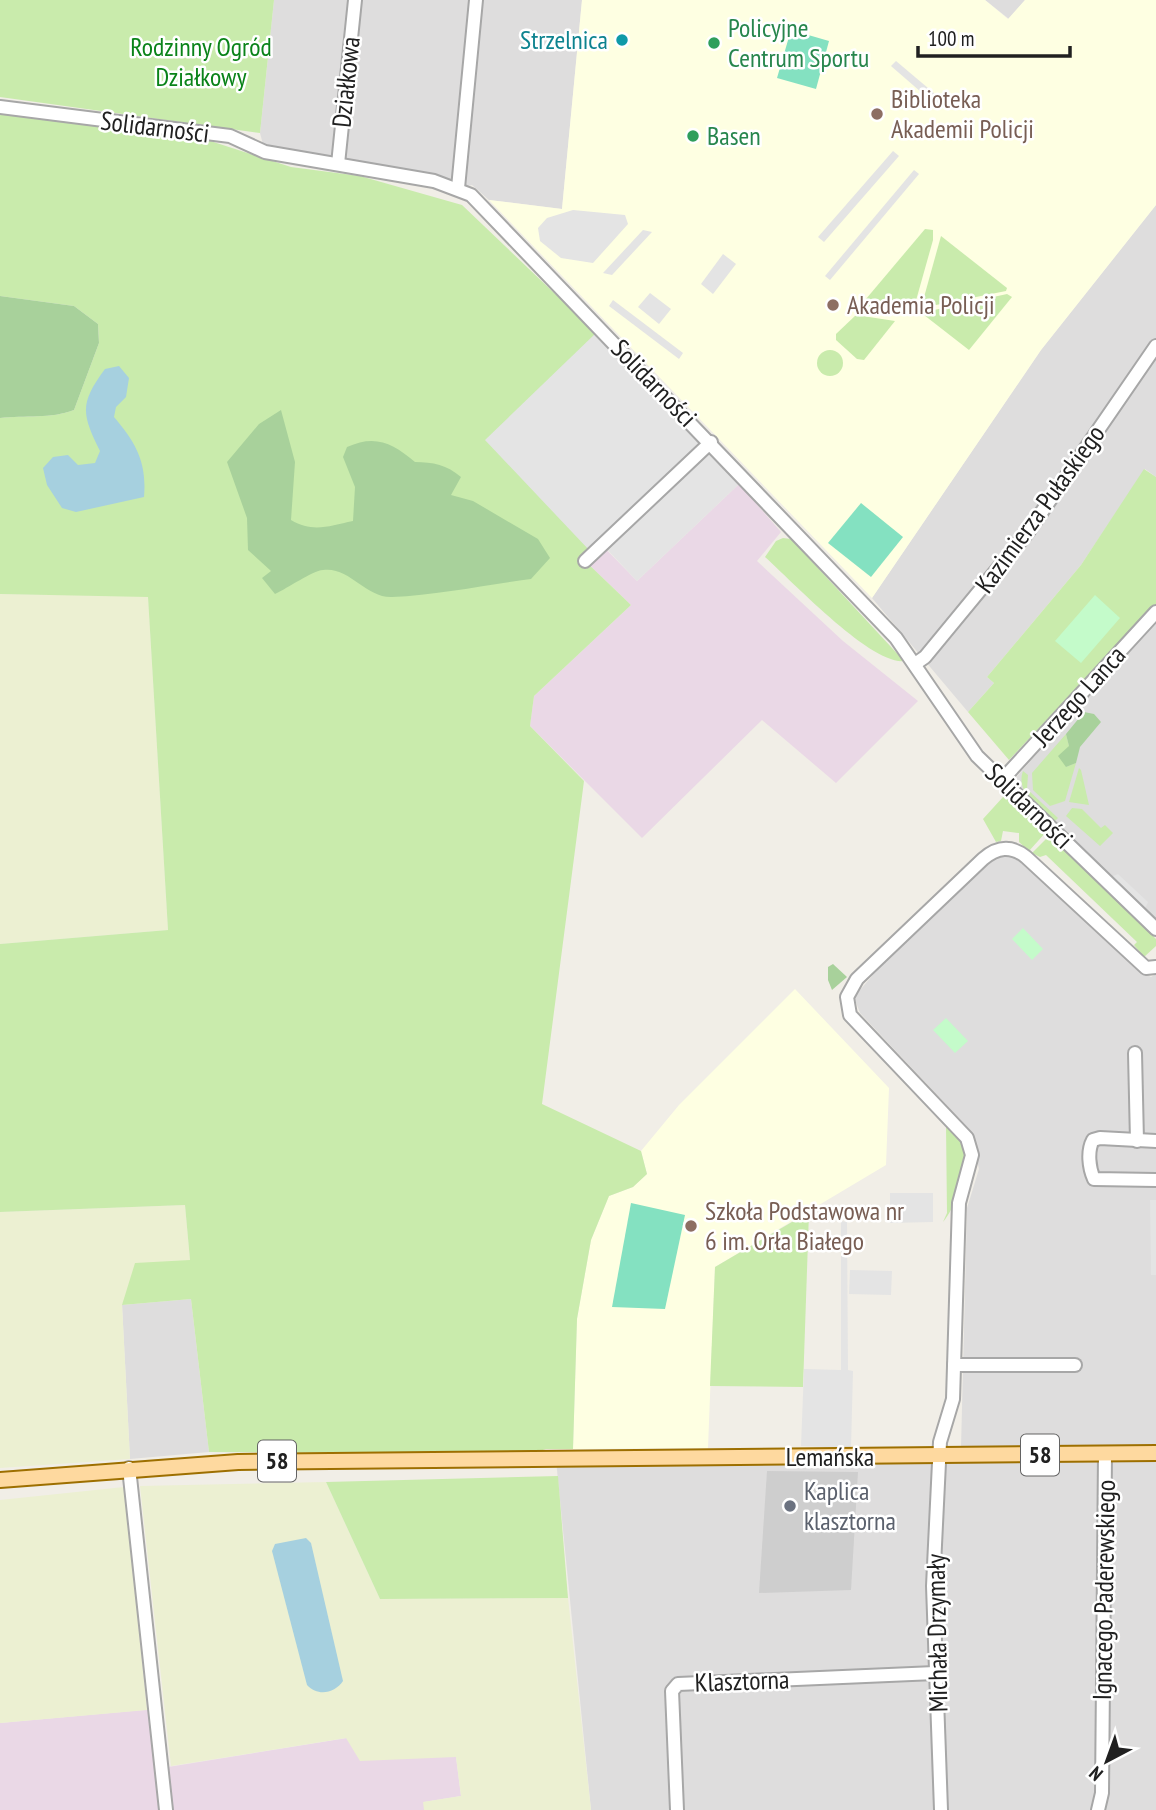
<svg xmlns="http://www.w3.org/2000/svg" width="1156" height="1810" viewBox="0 0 1156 1810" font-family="'PT Sans Narrow',sans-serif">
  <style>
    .residential { fill: #dedddd }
    .industrial { fill: #ead8e6 }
    .education { fill: #feffe2 }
    .religious { fill: #cecece }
    .farmland { fill: #ecf0d2 }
    .grass { fill: #c9ebac }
    .forest { fill: #a8d19b }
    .park { fill: #c4fbca }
    .pitch { fill: #84e1c1 }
    .parking { fill: #e4e4e4 }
    .water { fill: #a6d0df }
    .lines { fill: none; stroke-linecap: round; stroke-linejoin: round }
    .minor-casing { stroke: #a7a7a7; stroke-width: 16 }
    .major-casing { stroke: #9d6f00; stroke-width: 18 }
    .minor { stroke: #fff; stroke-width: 12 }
    .major { stroke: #fed99f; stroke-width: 14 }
    .culture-dot { fill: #0f9aa8; stroke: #fff; stroke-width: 2.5 }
    .leisure-dot { fill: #2e9e5b; stroke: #fff; stroke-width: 2.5 }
    .education-dot { fill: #8d6e63; stroke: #fff; stroke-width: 2.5 }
    .worship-dot { fill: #6b7280; stroke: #fff; stroke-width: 2.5 }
    .labels { text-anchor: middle; stroke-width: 5; stroke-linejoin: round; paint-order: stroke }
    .shield { fill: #fff; stroke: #636363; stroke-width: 2 }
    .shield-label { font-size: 24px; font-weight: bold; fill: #202020 }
    .leisure-label { font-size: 26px; fill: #27864d; stroke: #fff; text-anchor: start }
    .culture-label { font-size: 26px; fill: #0d838f; stroke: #fff; text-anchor: end }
    .park-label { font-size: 26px; fill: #0a8319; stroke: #fff }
    .street-label { font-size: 26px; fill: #202020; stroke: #fff }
    .education-label { font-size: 26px; fill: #785e54; stroke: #fff; text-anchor: start }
    .worship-label { font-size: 26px; fill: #5b616d; stroke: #fff; text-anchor: start }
  </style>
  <rect width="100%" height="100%" fill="#f1eee7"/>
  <g class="residential">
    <path d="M274 0H582L562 209 489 200 472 185 458 188 265 152 260 133Z"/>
    <path d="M985 0H1025L1009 19Z"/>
    <path d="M1156 205V477L1145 469 1081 565 987 677 994 683 968 712 872 598 1041 350Z"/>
    <path d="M1156 618V924L1012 782Z"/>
    <path d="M996 855 1010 856 1029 867 1140 971 1151 977 1156 974V1445L961 1448 967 1208 979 1169 970 1130 860 1013 854 997 890 955Z"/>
    <path d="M191 1299 209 1452 130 1459 122 1305Z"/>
    <path d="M1156 1459V1810H591L556 1460Z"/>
  </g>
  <g class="industrial">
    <path d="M739 484 781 532 757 561 843 641 918 701 836 783 762 720 642 838 530 726 534 696 631 605 582 558 599 542 637 581Z"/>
    <path d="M155 1709 162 1768 347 1738 456 1757 461 1796 424 1802V1810H0V1723Z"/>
  </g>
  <g class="education">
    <path d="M582 0H985L1008 19 1025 0H1156V205L1041 350 872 598 489 200 562 209Z"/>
    <path d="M795 989 889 1088 886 1165 715 1267 708 1448 573 1449 577 1319 591 1240 609 1196 633 1187 647 1174 641 1151 679 1105Z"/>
  </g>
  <path class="religious" d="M767 1471 858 1472 851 1590 759 1593Z"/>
  <g class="farmland">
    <path d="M0 594 148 596 168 930 0 944Z"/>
    <path d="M185 1205 190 1260 122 1304 130 1459 0 1468V1212Z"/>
    <path d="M326 1482 380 1599 568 1598 591 1810H424L423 1802 461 1796 456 1757 360 1761 346 1738 171 1766 140 1486Z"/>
    <path d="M124 1487 147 1710 0 1723V1500Z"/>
  </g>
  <g class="grass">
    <path d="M0 0H274L260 133 0 97Z"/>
    <path d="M0 113 198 137 291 167 360 176 462 205 596 333 590 551 582 558 631 605 534 696 530 726 584 781 542 1104 641 1151 647 1174 633 1187 609 1196 591 1240 577 1319 573 1449H546L529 1454 209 1452 191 1299 122 1305 135 1263 190 1260 185 1205 0 1212V944L168 930 148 597 0 594V418C25 415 51 419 74 410L99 343 98 324 74 306 0 296Z"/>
    <path d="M925 229 933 230V240L915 304C903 314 869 322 866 299Z"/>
    <path d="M941 236 1007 288 1006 291 921 308Z"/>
    <path d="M1007 294 1012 297 969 350 924 315 925 312Z"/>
    <path d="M856 315 895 321 864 360 857 359 836 340V334Z"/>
    <circle cx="830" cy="363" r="13"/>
    <path d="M1144 469 1156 477V605L1009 760 968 712 994 683 987 677 1081 565Z"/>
    <path d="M783 538 791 539 904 661C871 665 792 581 765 557L776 541Z"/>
    <path d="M1066 734 1069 746 1066 767 1076 763 1065 801 1050 806 1033 790 1032 773Z"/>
    <path d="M1079 768 1081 770 1089 805 1069 802Z"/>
    <path d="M1023 771 1028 775 1027 789 1058 818 1054 822C1040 808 1015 793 1023 771Z"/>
    <path d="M1003 797H1011L1047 831 1029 851 1019 842V833L1003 831 1001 841 996 842 983 819Z"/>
    <path d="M1072 808 1082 809 1101 828 1105 825 1113 833 1100 846 1066 816Z"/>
    <path d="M1050 835 1156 939V946L1144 957 1134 945 1137 942 1046 855 1040 857 1032 853Z"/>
    <path d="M946 1125C954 1134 963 1141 966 1153 969 1170 954 1210 943 1222L947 1213Z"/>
    <path d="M809 1212 803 1387 710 1386 715 1267Z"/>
    <path d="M558 1476 568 1598 380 1599 326 1482Z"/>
  </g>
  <g class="forest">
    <path d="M0 296 74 306 98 324 99 343 74 410C51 419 25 415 0 418Z"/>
    <path d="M281 410 295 462 291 520C313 533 329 526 353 521L355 487 343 457 347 447C375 434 393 443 415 462 433 462 447 465 461 477L451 495 473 501 538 539 550 558 531 579C485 585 438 595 392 597 366 598 349 566 323 570 312 571 288 588 275 594L262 578 271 571 248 550 247 518 227 462 259 424Z"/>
    <path d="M1084 712 1094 714 1101 722 1080 747 1076 763 1066 767 1058 756 1069 746 1066 734Z"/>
    <path d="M833 964 847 977 832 990 828 980V967Z"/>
  </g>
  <g class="park">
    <path d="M1095 595 1120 618 1081 663 1055 641Z"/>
    <path d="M1023 928 1043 949 1032 960 1012 939Z"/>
    <path d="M946 1018 968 1041 955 1053 933 1030Z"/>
  </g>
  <g class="pitch">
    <path d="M791 30 829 41 816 89 777 78Z"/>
    <path d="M861 503 903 537 871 577 828 543Z"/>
    <path d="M631 1203 685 1215 665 1309 612 1307Z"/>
  </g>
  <g class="parking">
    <path d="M896 61 941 99 936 105 891 66Z"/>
    <path d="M893 151 899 156 824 242 818 237Z"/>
    <path d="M914 170 919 174 830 280 825 276Z"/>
    <path d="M573 210 625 215 628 224 593 263 561 258 540 241 538 228 547 218Z"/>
    <path d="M643 230 652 232 612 275 603 273Z"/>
    <path d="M723 254 736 264 713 294 701 284Z"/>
    <path d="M650 293 671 309 659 324 638 307Z"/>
    <path d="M613 300 683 353 679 359 609 306Z"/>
    <path d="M596 333 739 484 637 581 600 542 590 551 485 440Z"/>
    <path d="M1118 874 1148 902 1145 909 1111 877Z"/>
    <path d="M890 1193H933V1222L890 1223Z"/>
    <path d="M1150 1200H1156V1275H1151Z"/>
    <path d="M841 1221 847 1222 848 1370 853 1371 851 1448 801 1446 804 1369 841 1370Z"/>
    <path d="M850 1270 892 1271 891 1295 849 1294Z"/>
  </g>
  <g class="water">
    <path d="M119 366 129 378 126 397 116 407 114 417C136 443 147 462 144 497L76 512 62 508 47 485 43 468 53 457 68 455 78 465 95 463 100 451C81 413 80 403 105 369Z"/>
    <path d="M306 1538 311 1543 343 1681C335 1693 318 1697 307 1685L272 1551 275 1544Z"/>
  </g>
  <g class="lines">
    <defs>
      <g id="minor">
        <path d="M0 107 230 136 265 152 434 181 471 195 896 638 977 756 1156 929"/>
        <path d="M338 164 355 0"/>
        <path d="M458 188 476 0"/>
        <path d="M585 561 711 442"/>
        <path d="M915 664 925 657 1028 532 1156 346"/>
        <path d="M1002 780 1156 612"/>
        <path d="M1135 1053 1137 1141"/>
        <path d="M1156 1141 1100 1138 1093 1140C1087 1151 1089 1168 1094 1179L1156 1180"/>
        <path d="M954 1365H1075"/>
        <path d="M129 1468 166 1810"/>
        <path d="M677 1810 672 1691 678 1684 935 1673"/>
        <path d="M941 1810 933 1586 940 1442 953 1399 959 1203 972 1155 967 1138 850 1015 847 997 857 979 983 859C997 847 1011 845 1026 857L1146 968 1156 967"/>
        <path d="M1098 1810 1102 1793 1105 1454"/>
      </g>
      <path id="major" d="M0 1480 238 1462 1156 1453"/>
    </defs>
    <use href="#minor" class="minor-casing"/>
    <use href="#major" class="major-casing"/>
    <use href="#minor" class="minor"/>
    <use href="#major" class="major"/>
  </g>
  <circle class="culture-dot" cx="622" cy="40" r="7"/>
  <g class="leisure-dot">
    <circle cx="714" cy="43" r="7"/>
    <circle cx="693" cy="136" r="7"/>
  </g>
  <g class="education-dot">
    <circle cx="877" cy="114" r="7"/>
    <circle cx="833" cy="305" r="7"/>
    <circle cx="691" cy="1226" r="7"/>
  </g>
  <circle class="worship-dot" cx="790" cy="1506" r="7"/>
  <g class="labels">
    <g class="shield">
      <rect x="1021" y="1434.5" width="38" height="41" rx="5"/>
      <rect x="258" y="1440.5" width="38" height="41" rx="5"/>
    </g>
    <g class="shield-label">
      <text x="1040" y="1463">58</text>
      <text x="277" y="1469">58</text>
    </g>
    <g class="leisure-label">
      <text x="728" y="37">Policyjne<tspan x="728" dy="30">Centrum Sportu</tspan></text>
      <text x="707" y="145">Basen</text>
    </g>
    <g class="culture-label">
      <text x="608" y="49">Strzelnica</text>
    </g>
    <g class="park-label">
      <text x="201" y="56">Rodzinny Ogród<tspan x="201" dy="30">Działkowy</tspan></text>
    </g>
    <g class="street-label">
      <text transform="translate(346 82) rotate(-84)" y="9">Działkowa</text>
      <text transform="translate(155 127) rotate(7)" y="9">Solidarności</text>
      <text transform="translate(654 383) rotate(46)" y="9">Solidarności</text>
      <text transform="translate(1040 509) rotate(-54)" y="9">Kazimierza Pułaskiego</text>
      <text transform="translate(1079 696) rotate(-48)" y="9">Jerzego Lanca</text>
      <text transform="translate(1029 806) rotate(44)" y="9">Solidarności</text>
      <text x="830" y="1466">Lemańska</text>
      <text transform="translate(1104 1590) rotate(-89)" y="9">Ignacego Paderewskiego</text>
      <text transform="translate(937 1633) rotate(-91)" y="9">Michała Drzymały</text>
      <text transform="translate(742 1681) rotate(-2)" y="9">Klasztorna</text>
    </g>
    <g class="education-label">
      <text x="891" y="108">Biblioteka<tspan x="891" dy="30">Akademii Policji</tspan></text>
      <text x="847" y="314">Akademia Policji</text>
      <text x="705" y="1220">Szkoła Podstawowa nr<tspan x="705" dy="30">6 im. Orła Białego</tspan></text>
    </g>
    <g class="worship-label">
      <text x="804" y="1500">Kaplica<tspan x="804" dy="30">klasztorna</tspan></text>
    </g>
  </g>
  <g transform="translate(1107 1761) rotate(221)" stroke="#ffffff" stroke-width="5" paint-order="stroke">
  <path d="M0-5L12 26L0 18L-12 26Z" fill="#202020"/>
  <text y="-10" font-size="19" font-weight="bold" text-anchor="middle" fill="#202020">N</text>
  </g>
  <path d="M918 46v10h152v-10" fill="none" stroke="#202020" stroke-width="3.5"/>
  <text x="928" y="46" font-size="21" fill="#202020" stroke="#ffffff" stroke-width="5" paint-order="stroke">100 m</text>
</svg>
